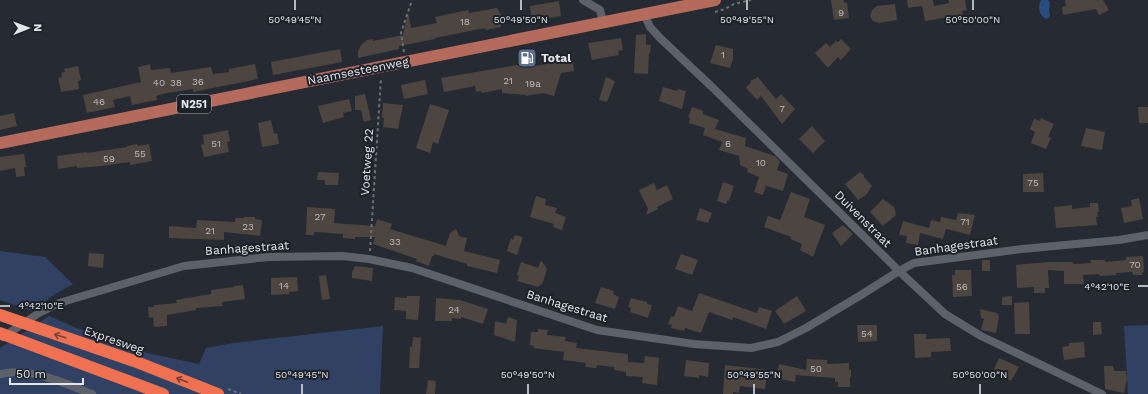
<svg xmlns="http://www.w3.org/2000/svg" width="1148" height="394" viewBox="0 0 1148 394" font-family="'Work Sans',sans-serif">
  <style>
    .green { fill: #304163 }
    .water { fill: #2b4c7f }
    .building { fill: #4d453f }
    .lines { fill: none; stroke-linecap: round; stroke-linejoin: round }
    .path { stroke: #6d7178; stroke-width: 2; stroke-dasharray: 3 3; stroke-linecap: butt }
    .street { stroke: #5d616a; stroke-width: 8 }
    .primary { stroke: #b56b5b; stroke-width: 12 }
    .highway { stroke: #f07151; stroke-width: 12 }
    .oneway { stroke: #714138 }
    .ticks { fill: none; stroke: #e2e5ea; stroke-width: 1.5 }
    .labels { text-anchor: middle; stroke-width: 4; stroke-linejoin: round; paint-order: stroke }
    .number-label { font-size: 10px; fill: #bdbdbf }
    .shield { fill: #1d2128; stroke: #a7aab0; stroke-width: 1 }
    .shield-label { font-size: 11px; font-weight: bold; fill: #e2e5ea }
    .poi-label { font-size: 12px; font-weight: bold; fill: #e2e5ea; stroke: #1d2128; text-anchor: start }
    .street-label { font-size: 12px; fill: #e2e5ea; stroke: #1d2128 }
    .ticks-label { font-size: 10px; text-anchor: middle; fill: #e2e5ea; stroke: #1d2128; stroke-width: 4; stroke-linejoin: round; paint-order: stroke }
  </style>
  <rect width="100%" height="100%" fill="#262a32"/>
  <g class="green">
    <path d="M0 251 45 257 73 284 52 296 32 311 0 300Z"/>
    <path d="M49 316 74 327 147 353 199 364 206 348 233 343 383 326 380 394H0V348Z"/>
    <path d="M1148 325V394H1128L1124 326Z"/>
  </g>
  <path class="water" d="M1041 0H1048L1050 2 1049 10 1050 16 1047 19C1039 17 1037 6 1041 0Z"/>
  <g class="building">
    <path d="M831 0H844V3L847 2 849 18 834 20Z"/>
    <path d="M907 0H933L934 6 949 3 948 0H965L967 10 962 11 963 18 950 21V17L925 21 922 6 908 8Z"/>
    <path d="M1065 0H1103L1109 10 1099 15 1096 9 1063 15 1062 7 1066 6Z"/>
    <path d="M559 1 561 16 532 21 530 6Z"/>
    <path d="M895 4 897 20 879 23 873 21 870 16 872 10 877 6Z"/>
    <path d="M497 8 502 16 503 22H500L501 27 486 30 485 28 435 38V39L399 46V49L358 58V51L361 45 367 40 373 39V41L403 35 408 13 411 28 437 23 435 17 468 10 469 13Z"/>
    <path d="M646 34V45H651L650 53H649L648 74 634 73 636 35Z"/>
    <path d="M621 38 623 50 618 51 619 55 592 60 588 43Z"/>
    <path d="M841 39 851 49 841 60 838 57 828 68 815 53 826 43 830 47 836 41 838 42Z"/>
    <path d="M716 45 733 49V59L730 68 710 63Z"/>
    <path d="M340 49 342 62 273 75 271 62Z"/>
    <path d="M532 53 534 66 560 62 559 55 572 53 574 71 561 73 554 96 543 93 526 96V95L502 93V89L482 93 481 91 476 92 475 86 444 92 441 78 523 64 521 54Z"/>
    <path d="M150 64 151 70 170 68 171 73 211 67 213 74 229 72V69L255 64 258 79 193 92V89L167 93 156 96 157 100 132 105 130 96 113 100 115 107 87 113 83 95 141 82 138 67Z"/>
    <path d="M78 66 81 80 78 81 79 89 61 92 58 78 62 77 61 73 65 72 64 69Z"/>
    <path d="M606 77 615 81 607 102 599 100Z"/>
    <path d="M758 77 776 99 781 94 795 109 782 124 761 96 757 100 746 88 751 82 750 81Z"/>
    <path d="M425 80 428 94 404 99 401 85Z"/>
    <path d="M663 87 677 91 678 89 686 91 682 109 659 101Z"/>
    <path d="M365 94 371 120 364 122 361 110H355V96Z"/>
    <path d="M349 99 352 111 343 113 344 117 323 123 318 106Z"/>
    <path d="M383 103 403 105 398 129 383 127 384 118H382Z"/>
    <path d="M430 104 449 110 438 144 433 142 430 153 416 148Z"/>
    <path d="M692 107 703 111V114L719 120 715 129 746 138 745 146 775 156 780 161 777 170 788 174 783 191 766 186 763 195 754 192 759 177 747 172 748 169 740 165 739 156 719 150 722 142 703 135 705 128 689 123 690 118 688 117Z"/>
    <path d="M1138 107H1148V123H1139Z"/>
    <path d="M14 113 17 126 0 130V116Z"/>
    <path d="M1041 118 1054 124 1048 137 1051 138 1046 149 1031 143 1035 132 1030 129 1034 119 1040 121Z"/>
    <path d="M271 120 274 134 277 133 279 144 262 147 258 123Z"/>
    <path d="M812 126 825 141 813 153 799 139Z"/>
    <path d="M1086 128 1105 132 1102 150 1081 146Z"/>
    <path d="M228 130 230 141 227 142 229 152 204 157 201 145 204 144 203 135Z"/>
    <path d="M137 144 138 146 149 144 152 161 130 165V162L102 166 77 168V166L58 169 57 156 87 152V153L127 147V146Z"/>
    <path d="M24 154 26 167H24L25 176 16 177 15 168 0 171V157Z"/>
    <path d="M318 172 339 173 338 185H325V180H317Z"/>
    <path d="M860 172 864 175V177L872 186 866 195 858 200 845 184Z"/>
    <path d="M1043 173 1044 192H1023V174Z"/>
    <path d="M723 182 734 186 729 201 728 200 726 204 717 201Z"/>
    <path d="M654 183 657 190 667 185 673 199 657 207 658 209 646 215 648 209 639 190Z"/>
    <path d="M791 192 810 199 804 217 825 225 813 257 800 250 802 244 790 239 791 237 764 227 768 216 780 220Z"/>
    <path d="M536 196 546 199 545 205 557 208 555 213 566 217 562 230 553 227 554 224 530 217Z"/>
    <path d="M1139 198 1143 219 1124 223 1121 208 1132 206 1131 200Z"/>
    <path d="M883 199 894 207 896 215 883 226 870 212Z"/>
    <path d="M1090 203H1098L1099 212H1097L1098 217H1096L1097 225 1056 228 1054 207 1072 205V209L1090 207Z"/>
    <path d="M307 207 335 209 334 223 375 226 377 219 392 224 390 229 446 246 450 233 456 229 459 236 467 238 464 251 500 260 497 273 467 266V264L434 254V256H432L429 266 416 261 417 259 373 244 375 237H355V239L343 238V234L314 232V235H306Z"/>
    <path d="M700 208 712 213 708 223 696 220Z"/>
    <path d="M958 213 975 215 970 235 946 229 943 239 920 233 918 245 906 243 907 236 899 235 903 221 929 228 931 220 940 222 941 217 956 220Z"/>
    <path d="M244 217H255V219L262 220 260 236 224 232V240L169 238V226L196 228 197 220 235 222V218H244Z"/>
    <path d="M843 225 853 234 841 246 832 233Z"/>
    <path d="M515 235 523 237 517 255 507 251 511 238 513 240Z"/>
    <path d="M89 253 104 254 103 268 88 266Z"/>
    <path d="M681 254 698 260 692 275 675 269Z"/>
    <path d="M1143 256 1144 272 1142 273V275H1133L1132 272 1116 273V275L1100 276 1099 274 1083 275 1084 284H1064V271L1048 270 1049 288H1045V293H1034V287L1017 288 1016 265 1048 262H1072L1074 264 1091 263 1090 260H1105V262L1126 260V257Z"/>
    <path d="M541 260 547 269 542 285 540 284 539 287 517 281 519 276 517 275 521 262 538 268Z"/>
    <rect x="982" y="260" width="8" height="11"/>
    <path d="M355 266 373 268 372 281 352 278V272Z"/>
    <path d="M955 270H971L972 296 953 297 952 275H955Z"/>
    <path d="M326 275 330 299 322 300 319 276Z"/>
    <path d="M297 277 298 291 289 292V294L271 295V278Z"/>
    <path d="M243 285 245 299 222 302V306L196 308V310L167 315V326L154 327 153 317 149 318 148 307H154V305L177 303 176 300 211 294V290L234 287V286Z"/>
    <path d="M601 287 614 291 613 294 619 297 615 309 595 303Z"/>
    <path d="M699 293 757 313 759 307 772 311 766 329 733 317 732 320 709 312 701 333 685 328 684 331 671 328 672 325 668 324 671 316 674 317 678 306 692 311Z"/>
    <path d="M407 296H420L418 320 406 319V311L394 310 395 297 407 298Z"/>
    <path d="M797 296 806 311 784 324 775 311Z"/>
    <path d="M1012 296V305H1002V297Z"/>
    <path d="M436 298 460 300 488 309 483 324 461 317V319L452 318V321H435Z"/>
    <path d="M631 298 647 302V304L652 305 648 318 630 312 631 308 628 307Z"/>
    <path d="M1029 302 1030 334H1015L1014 303Z"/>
    <path d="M980 309 997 313 999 317 996 333 981 330 984 319 981 318Z"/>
    <path d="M508 317 517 320 515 342 494 335 495 321 506 324Z"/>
    <path d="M1093 322H1101L1102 334 1093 335Z"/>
    <path d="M857 325H877V341L858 342Z"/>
    <path d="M538 329 548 330 547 335 566 337 565 341 577 343 576 348 628 354V362L644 363 645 356 659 358 657 385 642 383 643 377 626 376V372L614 370V367L597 365 596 368 585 367 586 363 563 360 564 352 533 348 534 346 530 345 531 332H538Z"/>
    <path d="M914 334H926V339L950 338 951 351 931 352V357L915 358Z"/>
    <path d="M413 337 421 338 419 368H409L410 347H412Z"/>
    <path d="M1084 342 1085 357 1064 360 1062 347 1069 346V343Z"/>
    <path d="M999 358 1019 367 1011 381 993 371Z"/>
    <path d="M807 359 827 360V364L849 363V370L851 369V377H850V387H838V382H835V378L796 375 795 382 776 378 779 364 806 370Z"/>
    <path d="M686 360 709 363 708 377 699 375V378L684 376Z"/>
    <path d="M725 365 768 370 765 389 740 386 739 393 733 392V394H723Z"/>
    <path d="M1104 366H1113L1114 371H1126L1127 379 1124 393 1105 389Z"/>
    <path d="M428 380 436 381 435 394H426Z"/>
  </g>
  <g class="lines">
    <g class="path">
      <path d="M715 12 725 9 734 4 751 0"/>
      <path d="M404 52 401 33 412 0"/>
      <path d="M370 251 381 78"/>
      <path d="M228 389 241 394"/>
    </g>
    <g class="street">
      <path d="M583 0 600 10 603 22"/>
      <path d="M644 14 650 27 660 38 711 86 899 271 945 314 981 336 1102 394"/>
      <path d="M3 337 39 313 59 303 184 266 269 257 342 256 369 259 412 268 597 330 694 344 751 348 778 342 806 328 861 295 899 271 914 263 1022 249 1119 240 1148 235"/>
      <path d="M0 374C31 367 64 383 92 394"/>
    </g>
    <path class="primary" d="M0 143 715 0"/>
    <g class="highway">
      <path d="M0 315 134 361 218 394"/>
      <path d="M0 333 163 394"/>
    </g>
  </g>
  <defs><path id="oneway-shaft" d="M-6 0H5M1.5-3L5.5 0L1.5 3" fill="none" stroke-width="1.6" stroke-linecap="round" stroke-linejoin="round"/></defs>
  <g class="oneway">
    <use href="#oneway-shaft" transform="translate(60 336) rotate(-162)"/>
    <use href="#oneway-shaft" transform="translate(182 380) rotate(-159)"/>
  </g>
  <path class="ticks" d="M295 0V10M521 0V10M747 0V10M973 0V10M1138 286H1148M0 306H10M302 384V394M528 384V394M754 384V394M980 384V394"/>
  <defs>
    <symbol id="fuel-square" viewBox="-11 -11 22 22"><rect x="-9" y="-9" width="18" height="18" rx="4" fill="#5c6f8a" stroke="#1d2128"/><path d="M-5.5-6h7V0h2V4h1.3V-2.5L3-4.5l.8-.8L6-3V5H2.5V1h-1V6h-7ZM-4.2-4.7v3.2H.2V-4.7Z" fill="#fff"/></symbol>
  </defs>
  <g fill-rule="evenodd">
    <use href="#fuel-square" x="516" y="47" width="22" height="22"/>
  </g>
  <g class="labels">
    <g class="number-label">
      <text x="841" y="16">9</text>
      <text x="465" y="25">18</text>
      <text x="723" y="58">1</text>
      <text x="508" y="84">21</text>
      <text x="198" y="85">36</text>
      <text x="159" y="86">40</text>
      <text x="176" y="86">38</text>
      <text x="533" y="87">19a</text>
      <text x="99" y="105">46</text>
      <text x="782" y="112">7</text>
      <text x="216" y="147">51</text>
      <text x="728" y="147">6</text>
      <text x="140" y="157">55</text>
      <text x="109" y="162">59</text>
      <text x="761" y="166">10</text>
      <text x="1033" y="186">75</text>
      <text x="320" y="220">27</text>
      <text x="965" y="225">71</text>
      <text x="248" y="230">23</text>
      <text x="210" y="234">21</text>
      <text x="395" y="245">33</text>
      <text x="1135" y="268">70</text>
      <text x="284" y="289">14</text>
      <text x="962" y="290">56</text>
      <text x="454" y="313">24</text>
      <text x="867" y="337">54</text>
      <text x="816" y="372">50</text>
    </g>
    <rect class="shield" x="177" y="95" width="34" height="18" rx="3"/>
    <g class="shield-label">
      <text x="194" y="108">N251</text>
    </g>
    <g class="poi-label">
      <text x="541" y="62">Total</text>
    </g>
    <g class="street-label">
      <text transform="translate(358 71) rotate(-11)" y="4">Naamsesteenweg</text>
      <text transform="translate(367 162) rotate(-86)" y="4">Voetweg 22</text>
      <text transform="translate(863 219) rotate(45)" y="4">Duivenstraat</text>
      <text transform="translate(956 246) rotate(-8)" y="4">Banhagestraat</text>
      <text transform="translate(247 248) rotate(-4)" y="4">Banhagestraat</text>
      <text transform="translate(567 306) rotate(17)" y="4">Banhagestraat</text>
      <text transform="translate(114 340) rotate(19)" y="4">Expresweg</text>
    </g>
  </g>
  <g class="ticks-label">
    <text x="295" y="23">50°49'45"N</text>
    <text x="521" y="23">50°49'50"N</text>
    <text x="747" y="23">50°49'55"N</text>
    <text x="973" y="23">50°50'00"N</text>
    <text x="1107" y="290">4°42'10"E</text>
    <text x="41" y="309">4°42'10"E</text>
    <text x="302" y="378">50°49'45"N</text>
    <text x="528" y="378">50°49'50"N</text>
    <text x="754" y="378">50°49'55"N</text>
    <text x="980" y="378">50°50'00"N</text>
  </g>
  <g transform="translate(28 28) rotate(89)" stroke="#1d2128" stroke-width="3" paint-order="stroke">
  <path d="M0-3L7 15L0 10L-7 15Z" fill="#e2e5ea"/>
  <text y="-6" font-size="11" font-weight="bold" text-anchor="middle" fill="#e2e5ea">N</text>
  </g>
  <path d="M10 378v6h73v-6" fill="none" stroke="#e2e5ea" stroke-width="2"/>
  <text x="16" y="378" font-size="12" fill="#e2e5ea" stroke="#1d2128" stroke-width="3" paint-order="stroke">50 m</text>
</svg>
